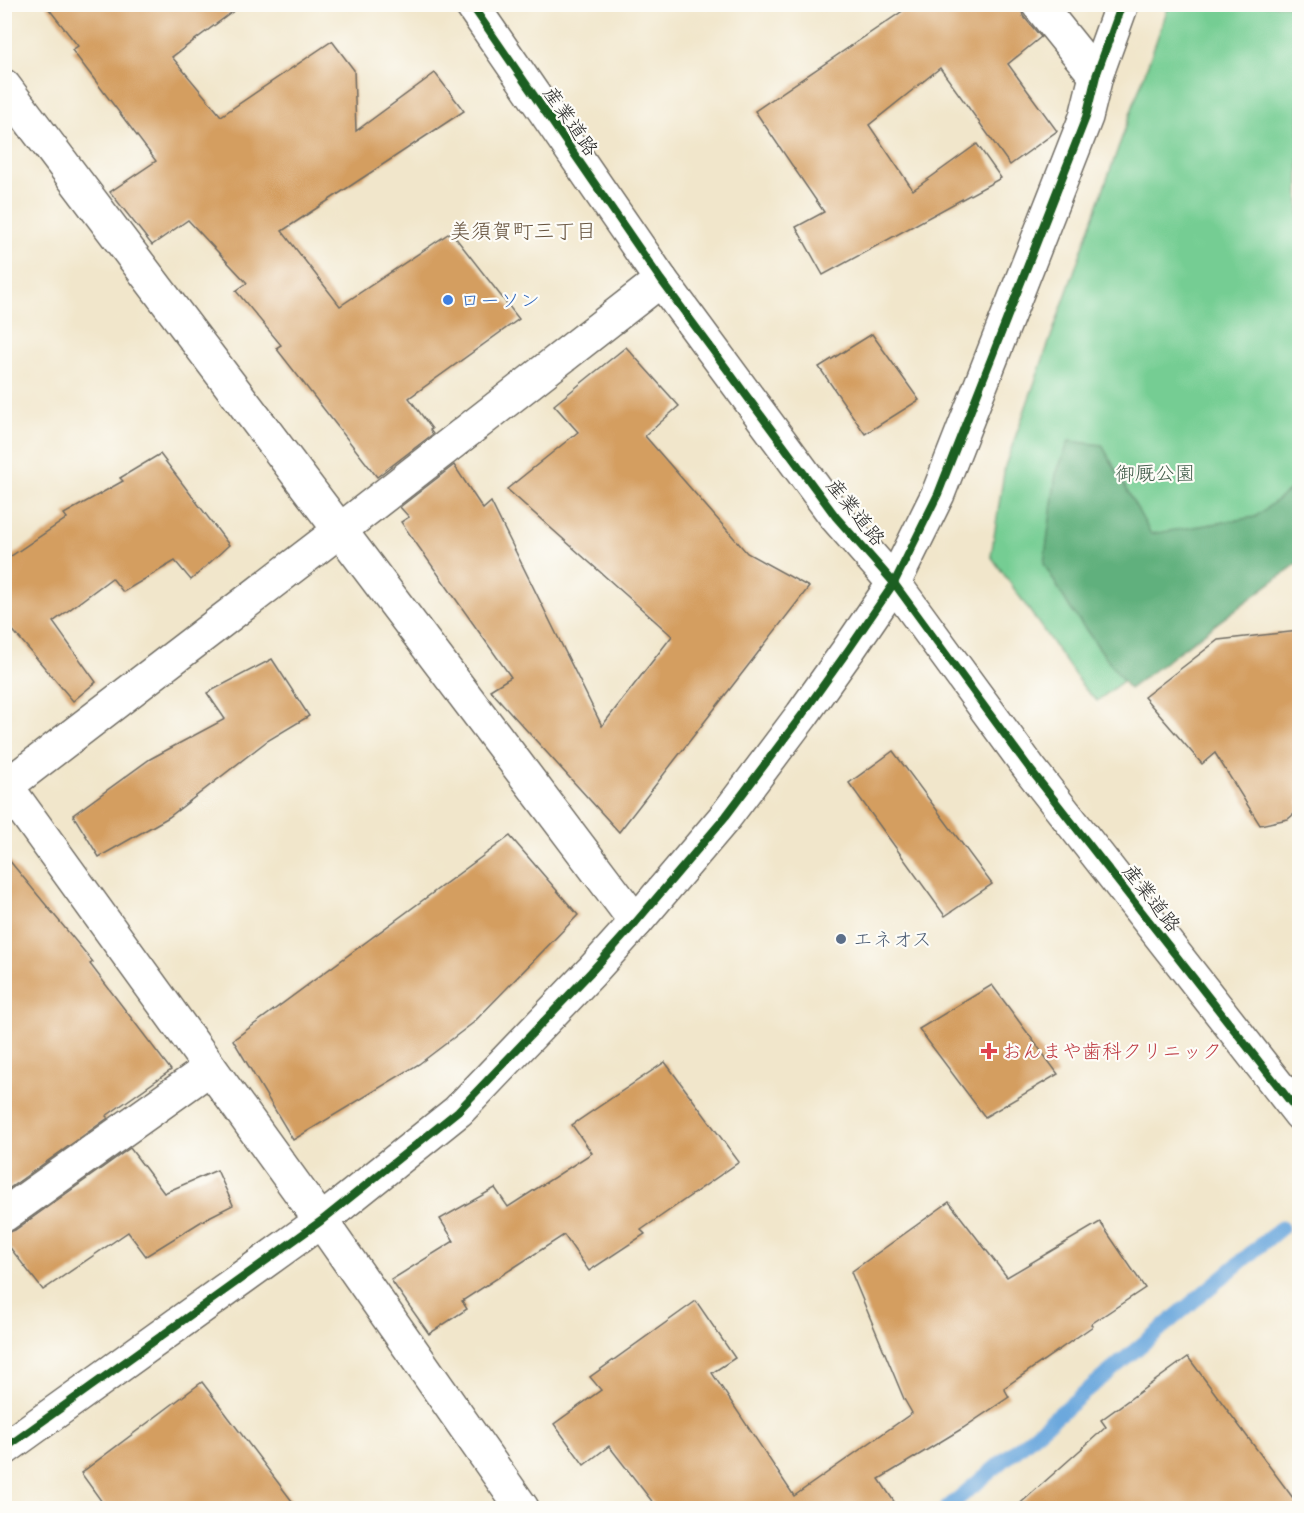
<svg xmlns="http://www.w3.org/2000/svg" width="1304" height="1513" viewBox="0 0 1304 1513" font-family="Dekko,'Klee One',sans-serif">
  <style>
    .green { fill: #75cd93; stroke: #507c5f; stroke-width: 1.5 }
    .forest { fill: #60b07d; stroke: #466e54; stroke-width: 1.5 }
    .lines { fill: none; stroke-linecap: round; stroke-linejoin: round }
    .stream { stroke: #6ca8dd; stroke-width: 15 }
    .building { fill: #d49e60 }
    .minor-casing { stroke: #706c63; stroke-width: 36 }
    .tertiary-casing { stroke: #706c63; stroke-width: 36 }
    .minor { stroke: #fff; stroke-width: 33 }
    .tertiary { stroke: #fff; stroke-width: 33 }
    .cycleway-casing { stroke: #fdfcf7; stroke-width: 11 }
    .cycleway { stroke: #1b5e20; stroke-width: 8 }
    .shop-dot { fill: #3f7fe0; stroke: #fdfcf7; stroke-width: 2 }
    .service-dot { fill: #5c6f8a; stroke: #fdfcf7; stroke-width: 2 }
    .health-dot { fill: #e0444e; stroke: #fdfcf7; stroke-width: 2 }
    .labels { text-anchor: middle; stroke-width: 4.5; stroke-linejoin: round; paint-order: stroke }
    .street-label { font-size: 20px; fill: #2b2b2b; stroke: #fdfcf7 }
    .shop-label { font-size: 20px; fill: #366cbe; stroke: #fdfcf7; text-anchor: start }
    .park-label { font-size: 20px; fill: #415c4a; stroke: #fdfcf7 }
    .service-label { font-size: 20px; fill: #4e5e75; stroke: #fdfcf7; text-anchor: start }
    .health-label { font-size: 20px; fill: #be3a42; stroke: #fdfcf7; text-anchor: start }
    .neighbourhood-label { font-size: 21px; fill: #66533e; stroke: #fdfcf7 }
  </style>
  <rect width="100%" height="100%" fill="#fdfcf7"/>
  <filter id="ink" filterUnits="userSpaceOnUse"><feTurbulence type="fractalNoise" baseFrequency=".0167" numOctaves="2"/><feDisplacementMap in="SourceGraphic" scale="12" xChannelSelector="R" yChannelSelector="G"/><feConvolveMatrix kernelMatrix="1 2 1 2 8 2 1 2 1" color-interpolation-filters="sRGB"/></filter>
  <filter id="wash" filterUnits="userSpaceOnUse"><feTurbulence type="fractalNoise" baseFrequency=".008" numOctaves="4" result="noise"/><feDisplacementMap in="SourceGraphic" scale="24" xChannelSelector="R" yChannelSelector="G"/><feGaussianBlur stdDeviation="1.35" result="paint"/><feColorMatrix in="noise" values="0 0 0 0 0 0 0 0 0 0 0 0 0 0 0 0 0 1.4 0 .05"/><feComposite in="paint" operator="in"/></filter>
  <g filter="url(#wash)">
    <rect width="100%" height="100%" fill="#f1e6cb"/>
    <path class="green" d="M1169 5H1299V546L1097 701 1084 688 991 556 1005 466Z"/>
    <path class="forest" d="M1069 441 1102 445 1151 534 1255 517 1299 483V562L1129 689 1070 608 1044 564 1056 474Z"/>
    <g class="lines">
      <path class="stream" d="M947 1508 1281 1228"/>
    </g>
    <g id="blocks">
      <g class="building">
        <path d="M45 4H243L172 57 221 116 332 41 354 70 356 131 435 73 464 111 282 231 340 306 451 232 519 319 409 398 432 429 430 430 433 434 377 477 276 348 281 345 236 291 247 283 188 220 152 245 110 192 156 161 72 50 78 46Z"/>
        <path d="M913 4H1020L1023 16 1041 37 1008 64 1057 131 1010 165 940 68 869 125 913 190 977 144 1001 178 823 275 796 227 824 212 755 111Z"/>
        <path d="M872 334 919 400 865 434 819 367Z"/>
        <path d="M626 347 679 406 645 436 747 553 809 587 619 832 490 690 511 677 401 522 409 517 400 507 454 465 483 509 491 502 602 726 672 636 507 489 578 432 554 405Z"/>
        <path d="M160 454 229 545 191 580 175 561 123 592 112 578 53 622 96 682 73 701 4 620V561L67 518 64 514 123 481 120 478Z"/>
        <path d="M1299 631V810L1288 819 1260 825 1215 753 1202 764 1144 697 1218 640Z"/>
        <path d="M272 659 309 716 267 741 169 817 99 857 73 815 150 759 225 719 207 693Z"/>
        <path d="M893 751 992 884 945 916 849 783Z"/>
        <path d="M510 836 578 915 473 1023 419 1064 293 1140 233 1040Z"/>
        <path d="M4 854 93 962 90 964 171 1070 106 1116 108 1118 4 1192Z"/>
        <path d="M992 985 1058 1074 985 1117 919 1029Z"/>
        <path d="M665 1062 739 1162 641 1230 645 1234 589 1271 564 1235 462 1301 467 1309 429 1334 391 1280 454 1241 440 1219 495 1188 508 1207 592 1153 572 1125Z"/>
        <path d="M130 1148 164 1193 217 1170 233 1205 207 1218 146 1256 128 1232 43 1290 4 1240V1234L15 1230Z"/>
        <path d="M949 1202 1007 1277 1100 1222 1145 1288 1091 1324 1093 1326 1004 1388 1009 1397 963 1428 879 1479 899 1509H658L609 1446 584 1465 554 1424 601 1390 590 1377 696 1301 735 1358 712 1373 794 1496 912 1413 904 1399 851 1272Z"/>
        <path d="M1188 1357 1299 1506V1509H1014L1106 1427 1101 1420Z"/>
        <path d="M202 1382 298 1509H107L81 1473Z"/>
      </g>
    </g>
  </g>
  <g filter="url(#ink)">
    <use href="#blocks" fill-opacity="0" stroke="#706c63" stroke-width="1.5"/>
    <g class="lines">
      <defs>
        <g id="minor">
          <path d="M1038 4 1096 76"/>
          <path d="M4 86 636 922"/>
          <path d="M4 783 321 1221 522 1508"/>
          <path d="M4 788 339 531 661 280"/>
          <path d="M4 1215 210 1068"/>
        </g>
        <g id="tertiary">
          <path d="M471 4 661 280 836 517 894 583 1030 769 1300 1114"/>
          <path d="M4 1449 321 1221 458 1111 591 972 636 922 726 816 802 715 849 649 894 583 938 494 1086 117 1096 76 1122 4"/>
        </g>
      </defs>
      <use href="#minor" class="minor-casing"/>
      <use href="#tertiary" class="tertiary-casing"/>
      <use href="#minor" class="minor"/>
      <use href="#tertiary" class="tertiary"/>
      <defs>
        <g id="cycleway">
          <path d="M471 4 661 280 836 517 894 583 1030 769 1300 1114"/>
          <path d="M4 1449 321 1221 458 1111 591 972 636 922 726 816 802 715 849 649 894 583 938 494 1086 117 1096 76 1122 4"/>
        </g>
      </defs>
      <use href="#cycleway" class="cycleway-casing"/>
      <use href="#cycleway" class="cycleway"/>
    </g>
  </g>
  <circle class="shop-dot" cx="448" cy="300" r="6"/>
  <circle class="service-dot" cx="841" cy="939" r="6"/>
  <path class="health-dot" d="M986 1042h6v6h6v6h-6v6h-6v-6h-6v-6h6z"/>
  <g class="labels">
    <g class="street-label">
      <text transform="translate(571 121) rotate(55)" y="7">産業道路</text>
      <text transform="translate(856 512) rotate(51)" y="7">産業道路</text>
      <text transform="translate(1152 898) rotate(52)" y="7">産業道路</text>
    </g>
    <g class="shop-label">
      <text x="460" y="307">ローソン</text>
    </g>
    <g class="park-label">
      <text x="1155" y="480">御厩公園</text>
    </g>
    <g class="service-label">
      <text x="853" y="946">エネオス</text>
    </g>
    <g class="health-label">
      <text x="1002" y="1058">おんまや歯科クリニック</text>
    </g>
    <g class="neighbourhood-label">
      <text x="523" y="238">美須賀町三丁目</text>
    </g>
  </g>
  <rect width="1304" height="1513" fill="none" stroke="#fdfcf7" stroke-width="24"/>
</svg>
